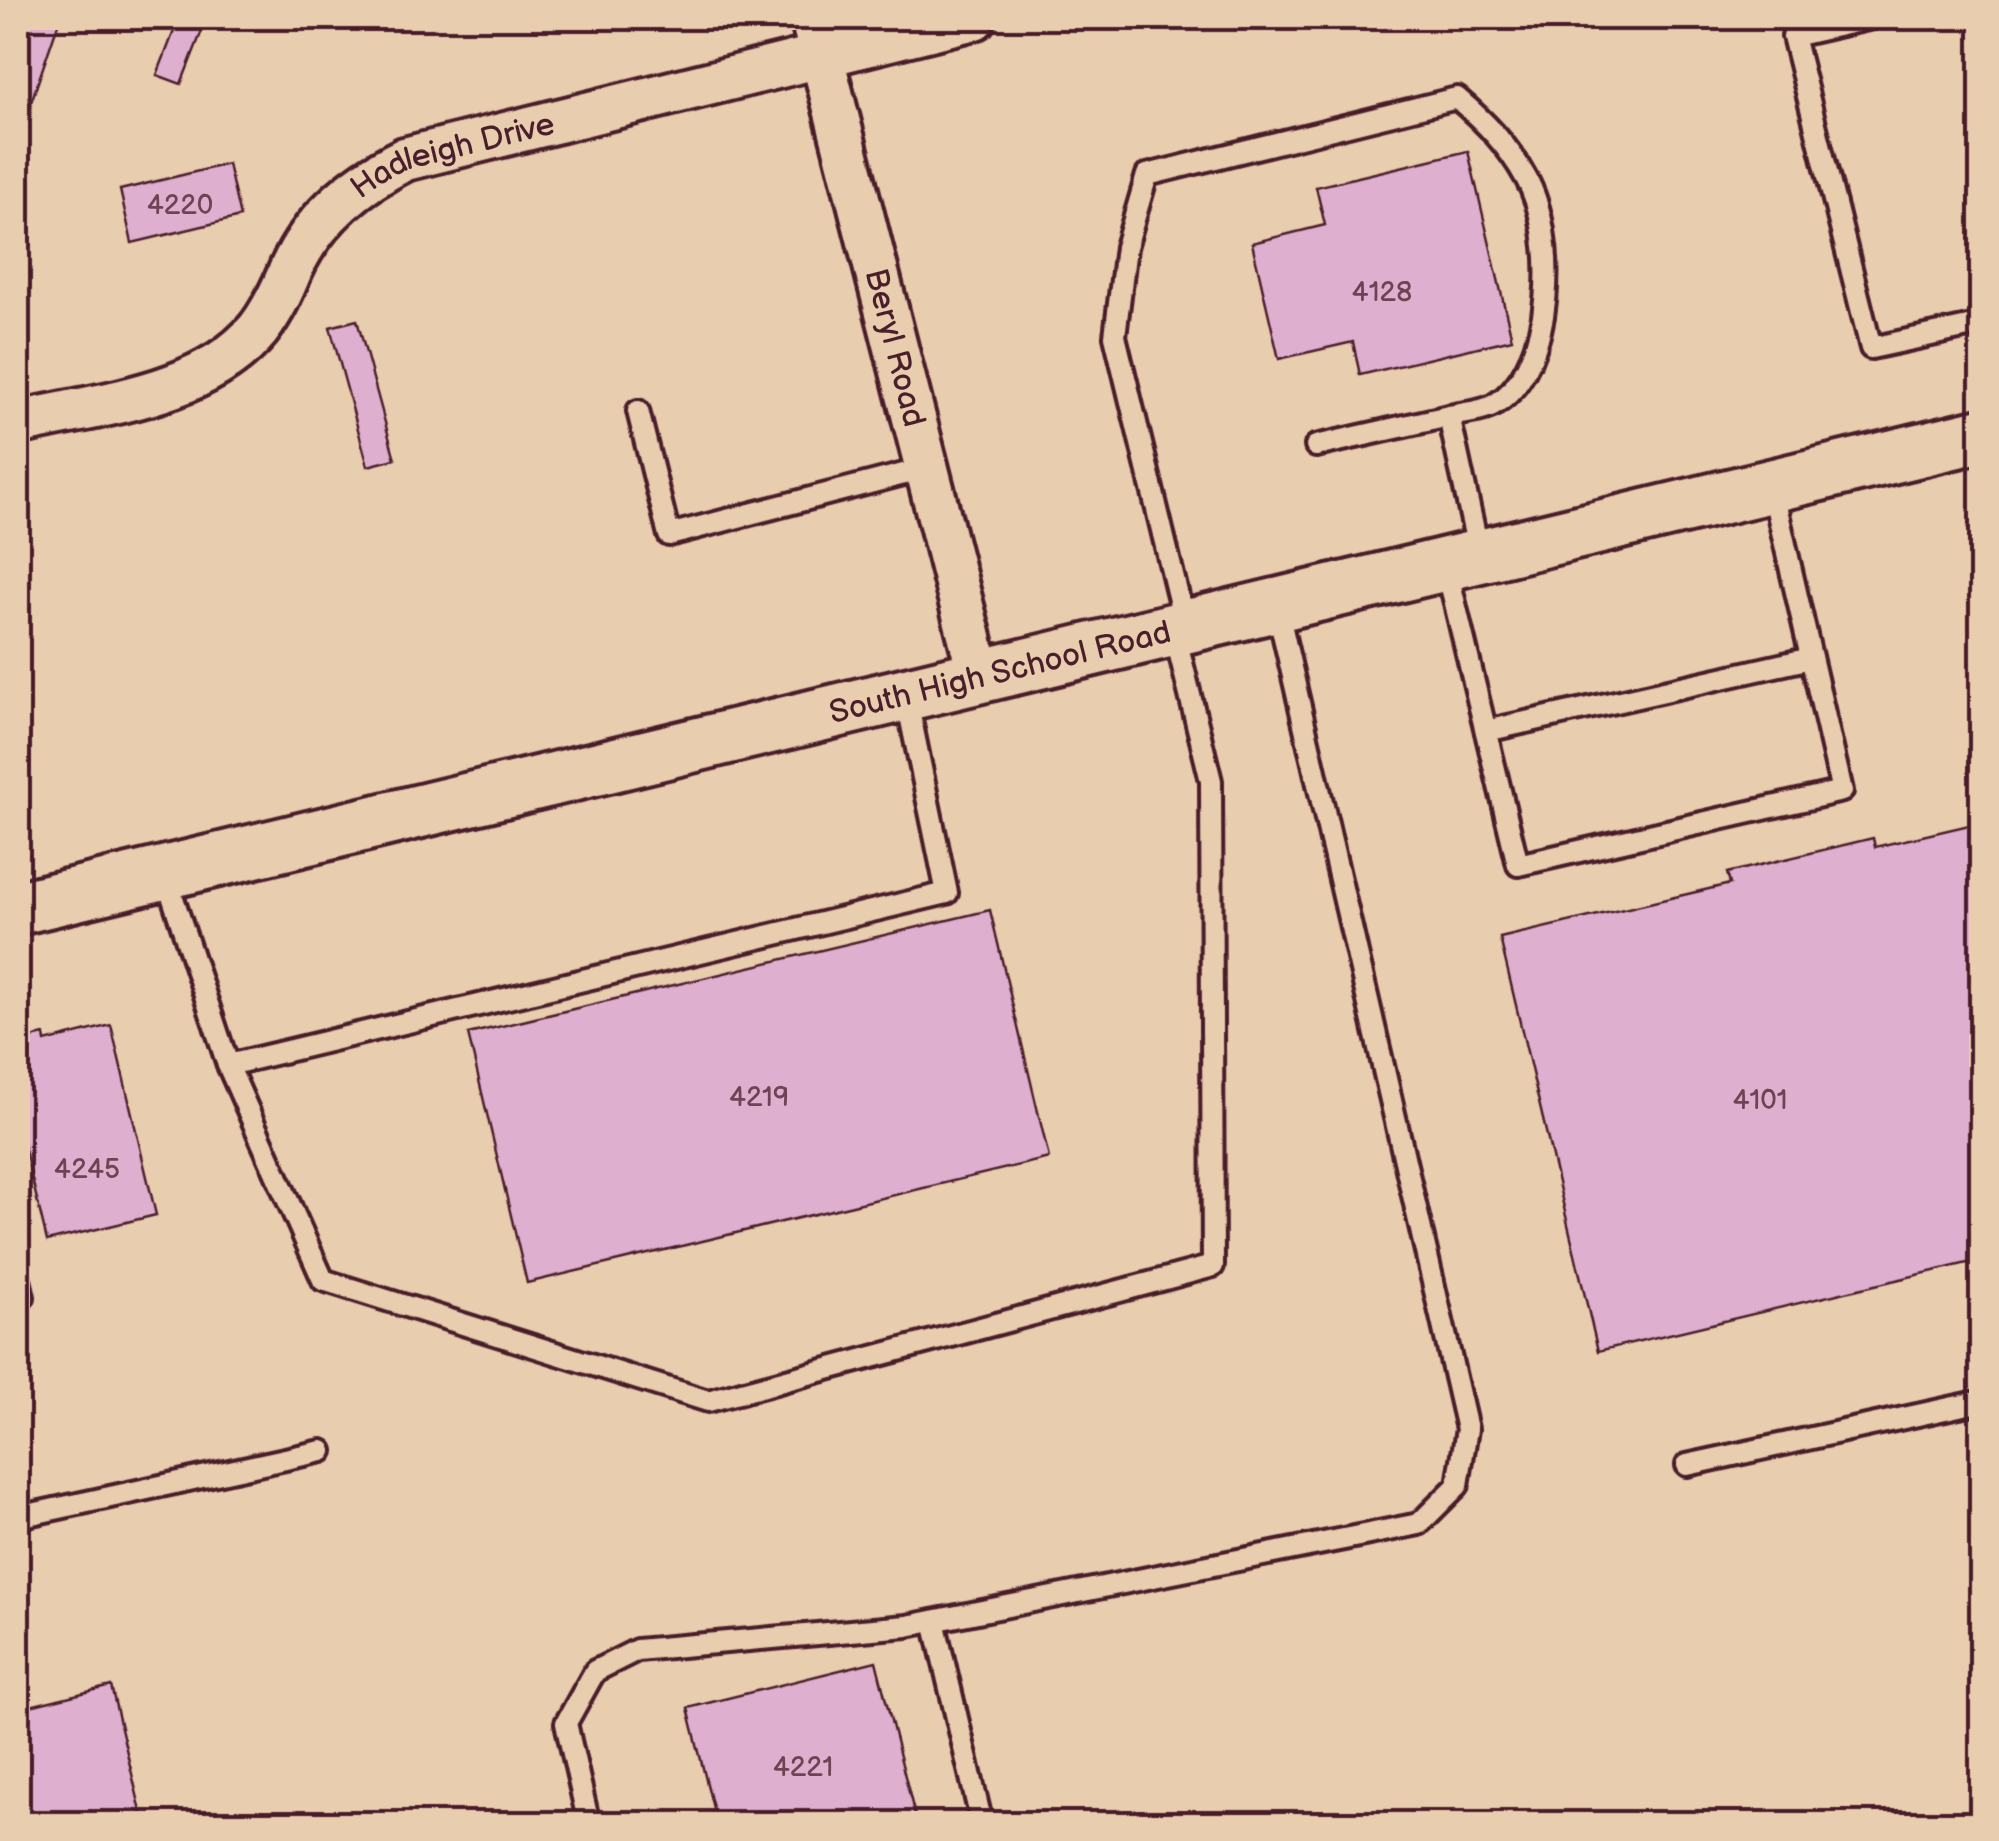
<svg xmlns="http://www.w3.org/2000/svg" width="1999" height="1841" viewBox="0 0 1999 1841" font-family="'Balsamiq Sans',sans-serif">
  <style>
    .building { fill: #dfafcf; stroke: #4a1f2b; stroke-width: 2.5 }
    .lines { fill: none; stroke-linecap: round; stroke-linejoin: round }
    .service-casing { stroke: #4a1f2b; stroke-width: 28 }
    .minor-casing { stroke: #4a1f2b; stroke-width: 50 }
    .tertiary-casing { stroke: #4a1f2b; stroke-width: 60 }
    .service { stroke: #e8cdaf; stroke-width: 20 }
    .minor { stroke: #e8cdaf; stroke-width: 42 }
    .tertiary { stroke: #e8cdaf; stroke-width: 52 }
    .labels { text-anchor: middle; stroke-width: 8; stroke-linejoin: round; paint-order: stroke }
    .number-label { font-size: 28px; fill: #6f4354 }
    .street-label { font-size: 32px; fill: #4a1f2b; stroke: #e8cdaf }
  </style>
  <rect width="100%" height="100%" fill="#e8cdaf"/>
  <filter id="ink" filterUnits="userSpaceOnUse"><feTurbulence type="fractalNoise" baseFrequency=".01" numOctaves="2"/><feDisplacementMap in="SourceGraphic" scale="20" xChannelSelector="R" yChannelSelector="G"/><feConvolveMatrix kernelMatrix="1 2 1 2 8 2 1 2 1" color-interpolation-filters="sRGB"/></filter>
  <g filter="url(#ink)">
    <g class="building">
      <path d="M27 18H60L26 117 18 114V47Z"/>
      <path d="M179 18H207L181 84 157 75Z"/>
      <path d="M1468 151 1512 339 1360 375 1353 342 1279 359 1252 243 1325 225 1316 187Z"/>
      <path d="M228 164 240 217 132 243 120 190Z"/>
      <path d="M357 320 395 459 368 466 330 327Z"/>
      <path d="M1982 822V1266L1980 1260 1598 1351 1500 938 1730 884 1727 873 1873 838 1875 847Z"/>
      <path d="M990 910 1049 1158 527 1283 468 1034Z"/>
      <path d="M111 1025 156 1215 47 1241 18 1121V1041L44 1035 45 1042Z"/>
      <path d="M876 1661 917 1824H717L688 1708Z"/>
      <path d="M111 1686 144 1824H18V1709Z"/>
    </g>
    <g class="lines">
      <defs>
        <g id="service">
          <path d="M1872 18 1793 36 1871 348 1982 324"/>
          <path d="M638 411 669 535 927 468"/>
          <path d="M1316 446 1449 416"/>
          <path d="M1446 566 1518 865 1842 791 1772 488"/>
          <path d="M1185 625 1115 336 1126 247 1147 175 1457 98C1485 122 1508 145 1526 178 1558 234 1556 368 1494 405 1483 412 1462 413 1449 416L1479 553"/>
          <path d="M1486 731 1811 658"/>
          <path d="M165 874 228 1065 947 893 906 696"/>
          <path d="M228 1065 323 1280 708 1401 1213 1266 1211 781 1174 630"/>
          <path d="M18 1275 23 1297"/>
          <path d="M1687 1465 1982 1401"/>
          <path d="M18 1517 322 1451"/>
          <path d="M934 1621 982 1824"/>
          <path d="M589 1824 566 1723 595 1671 637 1650 907 1626 1419 1524 1458 1485 1467 1429 1277 607"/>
        </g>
        <g id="minor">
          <path id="s1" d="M812 18 980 677"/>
          <path id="s2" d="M18 423C97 404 202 397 258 330 273 311 282 291 291 269 314 218 357 183 405 159L974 18"/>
        </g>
        <g id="tertiary">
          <path id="s3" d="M18 908 1982 435"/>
        </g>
      </defs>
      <use href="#service" class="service-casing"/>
      <use href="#minor" class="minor-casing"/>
      <use href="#tertiary" class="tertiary-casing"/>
      <use href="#service" class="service"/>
      <use href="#minor" class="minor"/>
      <use href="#tertiary" class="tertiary"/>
    </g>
  </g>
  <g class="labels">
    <g class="number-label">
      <text x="180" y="214">4220</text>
      <text x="1382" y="301">4128</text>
      <text x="759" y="1106">4219</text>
      <text x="1760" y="1109">4101</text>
      <text x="87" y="1178">4245</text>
      <text x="803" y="1776">4221</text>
    </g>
    <g class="street-label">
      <text dy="11" stroke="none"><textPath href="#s2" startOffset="540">Hadleigh Drive</textPath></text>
      <text dy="11" stroke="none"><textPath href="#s1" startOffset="340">Beryl Road</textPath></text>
      <text dy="11" stroke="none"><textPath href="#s3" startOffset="1010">South High School Road</textPath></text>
    </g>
  </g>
  <rect width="1999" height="1841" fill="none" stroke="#e8cdaf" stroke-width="60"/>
  <rect x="30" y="30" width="1939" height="1781" fill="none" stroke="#4a1f2b" stroke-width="4" filter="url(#ink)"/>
</svg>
